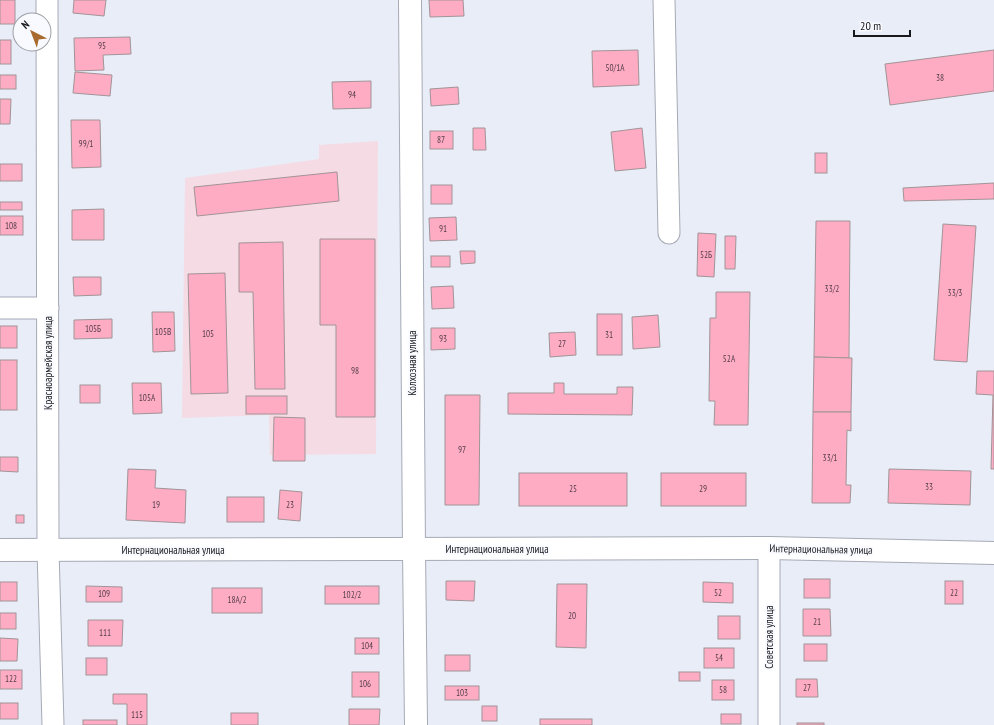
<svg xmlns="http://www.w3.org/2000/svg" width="994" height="725" viewBox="0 0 994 725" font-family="'PT Sans Narrow',sans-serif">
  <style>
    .industrial { fill: #f5dbe4 }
    .building { fill: #feabc4; stroke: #a19497 }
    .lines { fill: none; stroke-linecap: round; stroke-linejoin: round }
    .minor-casing { stroke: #a6aab5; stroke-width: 23 }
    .tertiary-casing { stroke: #a6aab5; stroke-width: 24 }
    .minor { stroke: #fff; stroke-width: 21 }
    .tertiary { stroke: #fff; stroke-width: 22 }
    .labels { text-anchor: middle; stroke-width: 3.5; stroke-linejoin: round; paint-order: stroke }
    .number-label { font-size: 9px; fill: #523e47 }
    .street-label { font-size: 11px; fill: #18191d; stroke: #f9faff }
  </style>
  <rect width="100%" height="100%" fill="#e9edf8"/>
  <path class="industrial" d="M378 141 376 454 270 455 269 415 182 418 185 178 319 159V145Z"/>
  <g class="building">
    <rect x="0" y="0" width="15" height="24"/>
    <path d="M74 0H106L104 16 73 13Z"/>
    <path d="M429 0H463L464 16 430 17Z"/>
    <path d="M130 37 131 54 103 55 104 70 75 71 74 38Z"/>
    <rect x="0" y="40" width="11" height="24"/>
    <path d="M638 50 639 85 593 87 592 51Z"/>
    <path d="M994 50V91L890 105 885 64Z"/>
    <path d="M75 72 112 75 110 96 73 93Z"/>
    <rect x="0" y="75" width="16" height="14"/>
    <path d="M371 81V108L333 109 332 82Z"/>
    <path d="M458 87 459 104 431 106 430 89Z"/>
    <path d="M0 99H11L10 124H0Z"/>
    <path d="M71 120H100L101 167 72 168Z"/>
    <path d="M473 128H485L486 150H473Z"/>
    <path d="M642 128 646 168 615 171 611 132Z"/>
    <rect x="430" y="131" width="23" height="18"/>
    <rect x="815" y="153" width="12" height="20"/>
    <rect x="0" y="164" width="22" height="17"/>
    <path d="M337 172 339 201 197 216 194 187Z"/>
    <path d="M994 183V199L904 201 903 188Z"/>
    <rect x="431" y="185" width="21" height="19"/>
    <rect x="0" y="202" width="22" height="8"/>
    <path d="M104 209V240H72V210Z"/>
    <rect x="0" y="216" width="23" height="19"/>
    <path d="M456 217 457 240 430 241 429 218Z"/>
    <path d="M816 221H850L849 358 814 357Z"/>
    <path d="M943 224 976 226 967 362 934 360Z"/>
    <path d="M698 233 716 234 714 277 697 276Z"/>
    <path d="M725 236H736L735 269H725Z"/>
    <path d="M320 239H375V417H336V325H320Z"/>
    <path d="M283 242 285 389H255L253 292H239V243Z"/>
    <path d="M460 251H475V263L461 264Z"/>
    <rect x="431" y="256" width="19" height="11"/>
    <path d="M225 273 228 393 191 394 188 274Z"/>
    <path d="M73 277H101V295L74 296Z"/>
    <path d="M453 286 454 308 432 309 431 287Z"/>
    <path d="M716 292H750L748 425H714L715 401H709L710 318H716Z"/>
    <path d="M152 312H174L175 351 153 352Z"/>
    <rect x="597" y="314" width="25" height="41"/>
    <path d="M658 315 660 347 633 349 632 317Z"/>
    <path d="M112 319V338L74 339V320Z"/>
    <rect x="0" y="326" width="17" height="22"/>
    <path d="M431 328H455V349L431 350Z"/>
    <path d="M575 332 576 355 550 357 549 333Z"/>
    <path d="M814 357 852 358 851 412H813Z"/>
    <rect x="0" y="360" width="17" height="50"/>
    <path d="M977 371H994V469H991L993 395 976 394Z"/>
    <path d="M132 383H161L162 413 133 414Z"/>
    <path d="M554 383H564V394H617V387H633L632 415 508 414V393H554Z"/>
    <rect x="80" y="385" width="20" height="18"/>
    <path d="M445 395H480L479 505H445Z"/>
    <rect x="246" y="396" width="41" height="18"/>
    <path d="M813 412H851V431L847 430 846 485H851L850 503H812Z"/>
    <path d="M274 417 305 418V461H273Z"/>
    <path d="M0 457H18V472L0 471Z"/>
    <path d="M128 469 156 470 155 488 186 490 185 523 126 520Z"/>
    <path d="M889 469 971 471 970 505 888 503Z"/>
    <rect x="519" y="473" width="108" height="33"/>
    <rect x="661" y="473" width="85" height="33"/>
    <path d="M280 490 302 492 300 521 278 519Z"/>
    <rect x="227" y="497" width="37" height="25"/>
    <rect x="16" y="515" width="8" height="8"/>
    <rect x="804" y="579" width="26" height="19"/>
    <path d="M446 581H475L474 601 446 600Z"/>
    <rect x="945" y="581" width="18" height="23"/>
    <rect x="0" y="582" width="17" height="19"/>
    <path d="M703 582 733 583V603L703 602Z"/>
    <path d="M557 584H587L586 648 556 647Z"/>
    <path d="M86 586 122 587V602H86Z"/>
    <rect x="325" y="586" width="54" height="18"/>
    <rect x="212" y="588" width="50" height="25"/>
    <path d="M803 609H830L831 636H803Z"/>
    <rect x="0" y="613" width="16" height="16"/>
    <rect x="718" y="616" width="22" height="23"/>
    <path d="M88 620H123L122 646H88Z"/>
    <path d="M0 638 18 639 17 661H0Z"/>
    <rect x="355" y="638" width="24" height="16"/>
    <rect x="804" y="644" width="23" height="17"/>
    <rect x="704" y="648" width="30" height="20"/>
    <rect x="445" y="655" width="25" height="16"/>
    <rect x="86" y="658" width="21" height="17"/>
    <rect x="0" y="670" width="22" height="19"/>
    <rect x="352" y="672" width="27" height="25"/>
    <rect x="679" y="672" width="21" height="9"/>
    <path d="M796 679H817L818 697H796Z"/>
    <rect x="712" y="680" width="22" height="20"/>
    <rect x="445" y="686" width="34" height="14"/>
    <path d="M113 694H147V725H127V704H113Z"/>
    <rect x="0" y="703" width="18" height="16"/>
    <rect x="482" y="706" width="15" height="15"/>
    <path d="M349 709H380L379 725H349Z"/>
    <rect x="231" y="713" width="27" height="12"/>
    <rect x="721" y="714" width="20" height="10"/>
    <rect x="540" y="719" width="52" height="6"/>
    <rect x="83" y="720" width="34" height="5"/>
    <rect x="797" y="723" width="27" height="2"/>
  </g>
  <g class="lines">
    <defs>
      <g id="minor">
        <path d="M47 0 48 550 53 725"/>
        <path d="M664 0 669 233"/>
        <path d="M0 308H48"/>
        <path d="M769 548V725"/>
      </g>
      <g id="tertiary">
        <path d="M410 0 414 550 416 725"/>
        <path d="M0 550 769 548 994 553"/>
      </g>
    </defs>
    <use href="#minor" class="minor-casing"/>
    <use href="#tertiary" class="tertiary-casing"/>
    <use href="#minor" class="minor"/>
    <use href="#tertiary" class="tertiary"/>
  </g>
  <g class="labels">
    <g class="number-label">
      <text x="102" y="49">95</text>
      <text x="615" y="71">50/1А</text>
      <text x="940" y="81">38</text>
      <text x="352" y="98">94</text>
      <text x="441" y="143">87</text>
      <text x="86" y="147">99/1</text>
      <text x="11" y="229">108</text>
      <text x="443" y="232">91</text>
      <text x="706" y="258">52Б</text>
      <text x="832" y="292">33/2</text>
      <text x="955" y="296">33/3</text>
      <text x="93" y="332">105Б</text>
      <text x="163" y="335">105В</text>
      <text x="208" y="337">105</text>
      <text x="609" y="338">31</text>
      <text x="443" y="342">93</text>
      <text x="562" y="347">27</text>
      <text x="729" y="362">52А</text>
      <text x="355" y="374">98</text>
      <text x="147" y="401">105А</text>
      <text x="462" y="453">97</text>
      <text x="830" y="461">33/1</text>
      <text x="929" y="490">33</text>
      <text x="573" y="492">25</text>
      <text x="703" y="492">29</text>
      <text x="156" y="508">19</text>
      <text x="290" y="508">23</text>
      <text x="718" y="596">52</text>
      <text x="954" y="596">22</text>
      <text x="104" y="597">109</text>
      <text x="352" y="598">102/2</text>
      <text x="237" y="603">18А/2</text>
      <text x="572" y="619">20</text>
      <text x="817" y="625">21</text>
      <text x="105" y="636">111</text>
      <text x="367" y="649">104</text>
      <text x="719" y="661">54</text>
      <text x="11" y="682">122</text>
      <text x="365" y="687">106</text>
      <text x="807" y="691">27</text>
      <text x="723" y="693">58</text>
      <text x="462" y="696">103</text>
      <text x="137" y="718">115</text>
    </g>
    <g class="street-label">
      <text transform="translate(48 363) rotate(-90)" y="4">Красноармейская улица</text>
      <text transform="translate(412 363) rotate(-90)" y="4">Колхозная улица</text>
      <text x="497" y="553">Интернациональная улица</text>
      <text transform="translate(821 549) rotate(1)" y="4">Интернациональная улица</text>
      <text x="173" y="554">Интернациональная улица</text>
      <text transform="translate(769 637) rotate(-90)" y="4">Советская улица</text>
    </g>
  </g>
  <g transform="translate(32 32) rotate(318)"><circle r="19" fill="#f9faff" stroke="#9fa0a5"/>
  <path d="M0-3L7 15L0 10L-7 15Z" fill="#a86a2f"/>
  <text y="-6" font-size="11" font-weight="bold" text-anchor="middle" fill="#18191d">N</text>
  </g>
  <path d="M854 30v6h56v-6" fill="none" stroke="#18191d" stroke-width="2"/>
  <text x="860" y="30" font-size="12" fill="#18191d" stroke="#f9faff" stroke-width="3" paint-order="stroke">20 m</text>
</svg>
